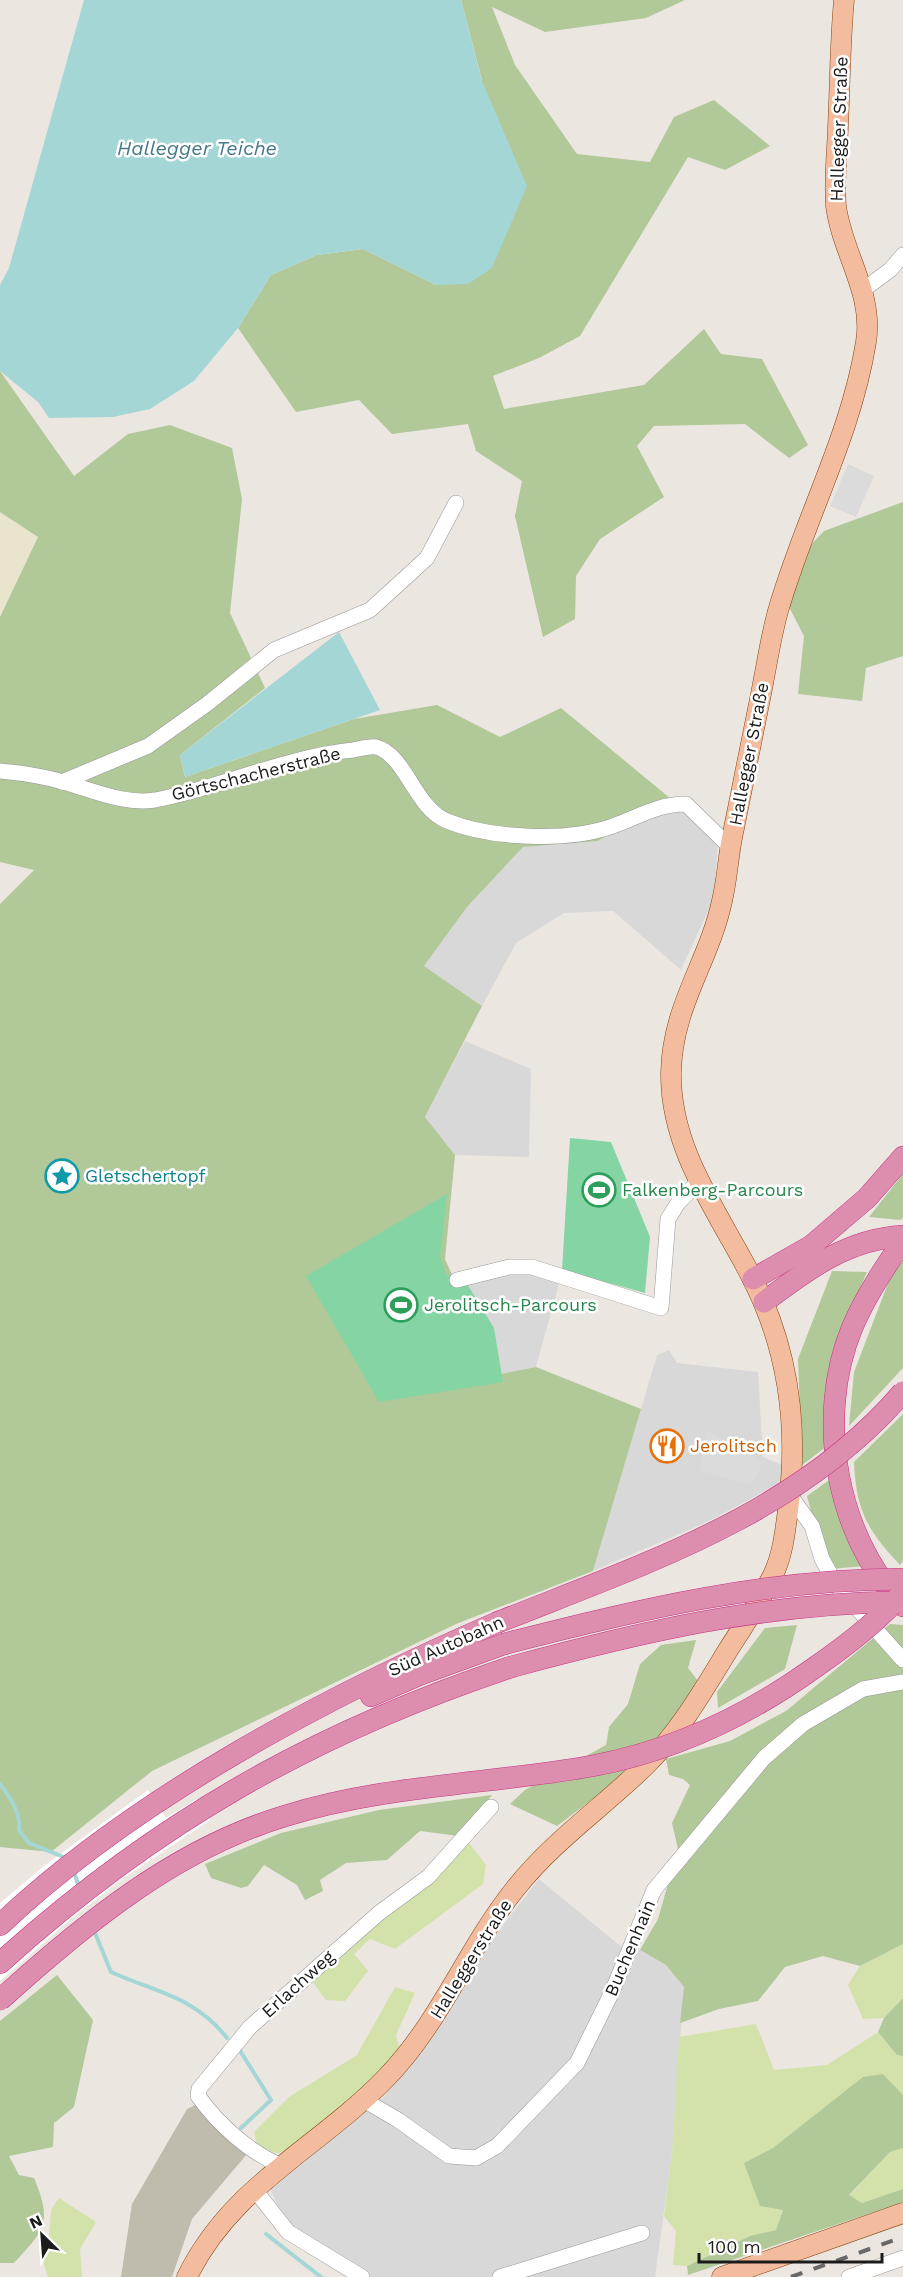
<svg xmlns="http://www.w3.org/2000/svg" width="903" height="2277" viewBox="0 0 903 2277" font-family="'Work Sans',sans-serif">
  <style>
    .residential { fill: #d9d8d8 }
    .construction { fill: #bfbbad }
    .farmland { fill: #e9e5cd }
    .grass { fill: #d2e2aa }
    .forest { fill: #b1c899 }
    .pitch { fill: #85d5a4 }
    .parking { fill: #dbdbdb }
    .water { fill: #a4d6d6 }
    .pier { fill: #fff }
    .lines { fill: none; stroke-linecap: round; stroke-linejoin: round }
    .stream { stroke: #a4d6d6; stroke-width: 4 }
    .minor-casing { stroke: #989898; stroke-width: 16 }
    .major-casing { stroke: #85430c; stroke-width: 21 }
    .highway-casing { stroke: #c63285; stroke-width: 22 }
    .minor { stroke: #fff; stroke-width: 15 }
    .major { stroke: #f3bc9f; stroke-width: 20 }
    .highway { stroke: #dd8eae; stroke-width: 21 }
    .rail { stroke: #696969; stroke-width: 4; stroke-dasharray: 12 12; stroke-linecap: butt }
    .highway-bridge-casing { stroke: #c63285; stroke-width: 22; stroke-linecap: butt }
    .highway-bridge { stroke: #dd8eae; stroke-width: 21 }
    .labels { text-anchor: middle; stroke-width: 5; stroke-linejoin: round; paint-order: stroke }
    .street-label { font-size: 18px; fill: #1b1b1b; stroke: #fff }
    .culture-label { font-size: 18px; fill: #0d838f; stroke: #fff; text-anchor: start }
    .leisure-label { font-size: 18px; fill: #27864d; stroke: #fff; text-anchor: start }
    .food-label { font-size: 18px; fill: #c56008; stroke: #fff; text-anchor: start }
    .water-label { font-size: 20px; font-style: italic; fill: #47788b; stroke: #fff }
  </style>
  <rect width="100%" height="100%" fill="#ece6e1"/>
  <g class="residential">
    <path d="M671 799 718 842 714 898 681 970 613 911 564 913 516 943 482 1006 424 966 467 907 523 847 598 841Z"/>
    <path d="M465 1041 531 1069 529 1157 455 1155 425 1117Z"/>
    <path d="M509 1267 560 1280 536 1367 475 1380 453 1278Z"/>
    <path d="M669 1350 677 1363 758 1372 763 1457 789 1468 788 1479 707 1522 593 1571 657 1355Z"/>
    <path d="M539 1879 624 1949 640 1950 666 1965 684 1987 672 2153 655 2277H369L285 2223 270 2188 382 2099 433 2035 486 1947Z"/>
  </g>
  <path class="construction" d="M197 2104 247 2154 192 2219 172 2277H121L132 2204 187 2109Z"/>
  <path class="farmland" d="M0 512 38 536 0 617Z"/>
  <g class="grass">
    <path d="M467 1840 486 1865 483 1884 395 1949 370 1939 354 1954 368 1971 345 2001 326 2000 311 1980Z"/>
    <path d="M903 1944V1998L884 2018 863 2019 848 1985 860 1966Z"/>
    <path d="M395 1987 415 1993 396 2035 400 2050C379 2074 308 2151 278 2153 271 2153 263 2147 257 2144L254 2132 289 2097 357 2055Z"/>
    <path d="M756 2024 774 2070 827 2065 878 2032 897 2055 903 2056V2095L883 2074 773 2148 745 2163 783 2210 776 2230 750 2236 687 2266 673 2265 676 2231 664 2216 672 2153 679 2037Z"/>
    <path d="M903 2148V2189L862 2203 849 2196 890 2152Z"/>
    <path d="M59 2198 96 2222 80 2249 82 2277H48L41 2255 49 2237 51 2210Z"/>
  </g>
  <g class="forest">
    <path d="M461 0H685L646 18 545 32 492 7 515 65 577 154 650 162 674 117 714 100 770 146 725 170 688 157 580 336 539 358 493 376 504 409 644 385 704 329 721 354 762 359 808 445 789 458 745 424 654 426 637 446 664 497 600 539 576 576 575 619 543 637 515 516 522 481 476 451 468 424 392 434 359 400 296 412 238 328 271 275 317 255 363 249 436 285 482 80Z"/>
    <path d="M0 371 74 476 128 434 170 425 232 448 242 499 230 613 265 688 180 755 185 777 354 719 437 705 500 737 561 708 671 799 598 841 523 847 467 907 424 966 482 1006 425 1117 455 1155 445 1259 473 1322 476 1379 536 1367 641 1409 593 1571 456 1624 152 1771 51 1852 0 1847V904L34 870 0 862V617L38 537 0 512Z"/>
    <path d="M903 502V656L866 668 862 701 798 694 804 636 787 603 806 550 824 531Z"/>
    <path d="M903 1174V1217L901 1220 869 1217Z"/>
    <path d="M903 1261V1368L849 1426 854 1372 892 1273Z"/>
    <path d="M832 1271 867 1272 834 1347 828 1391 826 1447 802 1465 798 1359Z"/>
    <path d="M903 1414V1561L900 1565C867 1530 856 1510 854 1462Z"/>
    <path d="M832 1478 864 1566 831 1569 816 1531 807 1496Z"/>
    <path d="M890 1624 903 1625V1944L860 1966 823 1956 785 1967 758 2001 719 2009 680 2023 684 1987 666 1965 640 1950 658 1919 678 1849 672 1823 690 1785 683 1779 669 1775 666 1759 730 1741 786 1711Z"/>
    <path d="M797 1625 785 1669 718 1708 717 1692 765 1628Z"/>
    <path d="M696 1640 688 1668 701 1685 669 1727 630 1771 557 1826 510 1804 525 1790 606 1745 609 1727 628 1704 640 1664 661 1645Z"/>
    <path d="M492 1795 459 1836 420 1831 387 1860 346 1863 320 1880 323 1891 305 1900 297 1885 264 1865 248 1886 241 1888 211 1878 205 1864 281 1833 379 1810Z"/>
    <path d="M57 1975 93 2020 74 2107 54 2123 53 2147 9 2156 19 2175 34 2178C53 2223 44 2230 14 2263H0V2021Z"/>
    <path d="M903 1998V2056L897 2055 878 2032 884 2018Z"/>
    <path d="M883 2074 903 2095V2148L890 2152 849 2195 862 2203 903 2189V2202L688 2275 687 2266 750 2236 776 2230 783 2210 760 2206 744 2163 773 2148 863 2077Z"/>
  </g>
  <g class="pitch">
    <path d="M570 1138 611 1142 650 1237 645 1293 562 1270Z"/>
    <path d="M447 1194 440 1257 446 1274 466 1282 494 1328 503 1382 379 1402 306 1276Z"/>
  </g>
  <g class="parking">
    <path d="M848 464 874 476 856 517 830 506Z"/>
    <path d="M707 1431 763 1462 752 1485 701 1471 700 1466Z"/>
  </g>
  <g class="water">
    <path d="M84 0H461L482 81 527 186 492 268 468 284 436 285 363 249 317 255 271 275 238 328 194 381 150 409 113 417 49 418 38 402 0 371V285L9 268Z"/>
    <path d="M339 632 380 710 185 777 180 755Z"/>
  </g>
  <path class="pier" d="M148 1790 166 1818 197 1799 210 1820 125 1877 73 1917 0 1981V1903L44 1866Z"/>
  <g class="lines">
    <g class="stream">
      <path d="M0 1784C10 1797 21 1813 19 1830L29 1843 66 1858"/>
      <path d="M74 1872 79 1887"/>
      <path d="M93 1928 111 1972C157 1993 194 1996 227 2038"/>
      <path d="M239 2049 271 2100 241 2128"/>
      <path d="M266 2234 321 2277"/>
    </g>
    <defs>
      <g id="minor">
        <path d="M863 290 890 270 903 255"/>
        <path d="M0 771C21 773 43 776 63 782 92 790 124 805 155 800 222 787 286 757 353 750 360 749 370 746 376 747 406 755 414 807 447 821 491 839 568 842 613 826 638 817 658 804 686 804L730 847"/>
        <path d="M62 782 148 746 207 704 274 650 370 610 427 558 456 503"/>
        <path d="M457 1280 509 1267H532L661 1308 668 1219 678 1203 699 1181"/>
        <path d="M790 1495 812 1526 822 1559 837 1586 903 1660"/>
        <path d="M364 2100 398 2120 449 2156 476 2158 497 2146 577 2063 612 1992 654 1890 764 1758 803 1724 863 1689 903 1682"/>
        <path d="M282 2166C250 2153 218 2124 198 2096L199 2089 250 2027 379 1913 428 1877 491 1807"/>
        <path d="M254 2189 288 2232 362 2277"/>
        <path d="M500 2277 642 2233"/>
        <path d="M849 2277 903 2258"/>
      </g>
      <g id="major">
        <path d="M187 2277C231 2186 317 2149 385 2079 440 2023 467 1949 515 1889 553 1841 603 1807 646 1765 680 1731 703 1691 728 1650 744 1625 761 1600 774 1573 783 1553 785 1532 788 1510 799 1428 789 1348 750 1274 716 1209 670 1148 671 1073 672 1006 709 962 722 901 727 880 728 859 732 838 741 792 751 745 760 699 766 670 770 640 778 611 804 520 851 436 866 342 874 293 842 253 836 206 834 180 837 154 838 128 840 86 840 42 844 0"/>
        <path d="M722 2277 903 2213"/>
      </g>
      <g id="highway">
        <path d="M903 1241C884 1268 865 1297 852 1328 815 1418 836 1535 903 1606"/>
        <path d="M753 1279 811 1246 867 1198 903 1157"/>
        <path d="M764 1302C807 1270 847 1239 903 1236"/>
        <path d="M371 1696 419 1675 504 1644"/>
        <path d="M0 1925C134 1798 327 1696 496 1623"/>
        <path d="M0 1963C155 1823 313 1733 511 1667"/>
      </g>
    </defs>
    <use href="#minor" class="minor-casing"/>
    <use href="#major" class="major-casing"/>
    <use href="#highway" class="highway-casing"/>
    <use href="#minor" class="minor"/>
    <use href="#major" class="major"/>
    <use href="#highway" class="highway"/>
    <path class="rail" d="M791 2277 903 2237"/>
    <defs>
      <g id="highway-bridge">
        <path d="M496 1623C641 1565 798 1515 903 1392"/>
        <path d="M504 1644C635 1610 767 1579 903 1579"/>
        <path d="M511 1667C640 1632 765 1603 899 1602"/>
        <path d="M0 2000C84 1924 175 1849 285 1816 384 1785 490 1784 592 1766 673 1751 747 1716 814 1668 843 1648 881 1619 903 1592"/>
      </g>
    </defs>
    <use href="#highway-bridge" class="highway-bridge-casing"/>
    <use href="#highway-bridge" class="highway-bridge"/>
  </g>
  <defs>
    <symbol id="sight-ring" viewBox="-11 -11 22 22"><circle r="9.5" fill="#fff" stroke="#0f9aa8" stroke-width="1.5"/><path d="M0-6L1.8-2.2L6-1.7L2.9 1.2L3.7 5.4L0 3.3L-3.7 5.4L-2.9 1.2L-6-1.7L-1.8-2.2Z" fill="#0f9aa8"/></symbol>
    <symbol id="stadium-ring" viewBox="-11 -11 22 22"><circle r="9.5" fill="#fff" stroke="#2e9e5b" stroke-width="1.5"/><path d="M0-5a6.5 5 0 1 0 0 10a6.5 5 0 1 0 0-10ZM-3.5-1.8h7v3.6h-7Z" fill="#2e9e5b"/></symbol>
    <symbol id="restaurant-ring" viewBox="-11 -11 22 22"><circle r="9.5" fill="#fff" stroke="#e8710a" stroke-width="1.5"/><path d="M-5-6h1v4h1v-4h1v4h1v-4h1v5L-1.5 .5V6h-2V.5L-5-1ZM5-6V6H3V1.5H1.5Q1.5-4 5-6Z" fill="#e8710a"/></symbol>
  </defs>
  <g fill-rule="evenodd">
    <use href="#sight-ring" x="43" y="1157" width="38" height="38"/>
    <use href="#stadium-ring" x="580" y="1171" width="38" height="38"/>
    <use href="#stadium-ring" x="382" y="1286" width="38" height="38"/>
    <use href="#restaurant-ring" x="648" y="1427" width="38" height="38"/>
  </g>
  <g class="labels">
    <g class="street-label">
      <text transform="translate(839 129) rotate(-88)" y="6">Hallegger Straße</text>
      <text transform="translate(749 754) rotate(-79)" y="6">Hallegger Straße</text>
      <text transform="translate(256 774) rotate(-14)" y="6">Görtschacherstraße</text>
      <text transform="translate(446 1646) rotate(-24)" y="6">Süd Autobahn</text>
      <text transform="translate(630 1948) rotate(-67)" y="6">Buchenhain</text>
      <text transform="translate(471 1959) rotate(-58)" y="6">Halleggerstraße</text>
      <text transform="translate(298 1984) rotate(-42)" y="6">Erlachweg</text>
    </g>
    <g class="culture-label">
      <text x="85" y="1182">Gletschertopf</text>
    </g>
    <g class="leisure-label">
      <text x="622" y="1196">Falkenberg-Parcours</text>
      <text x="424" y="1311">Jerolitsch-Parcours</text>
    </g>
    <g class="food-label">
      <text x="690" y="1452">Jerolitsch</text>
    </g>
    <g class="water-label">
      <text x="197" y="155">Hallegger Teiche</text>
    </g>
  </g>
  <g transform="translate(42 2235) rotate(335)" stroke="#ffffff" stroke-width="4.5" paint-order="stroke">
  <path d="M0-4.5L10 22L0 15L-10 22Z" fill="#1b1b1b"/>
  <text y="-9" font-size="16" font-weight="bold" text-anchor="middle" fill="#1b1b1b">N</text>
  </g>
  <path d="M699 2253v9h183v-9" fill="none" stroke="#1b1b1b" stroke-width="3"/>
  <text x="708" y="2253" font-size="18" fill="#1b1b1b" stroke="#ffffff" stroke-width="4.5" paint-order="stroke">100 m</text>
</svg>
